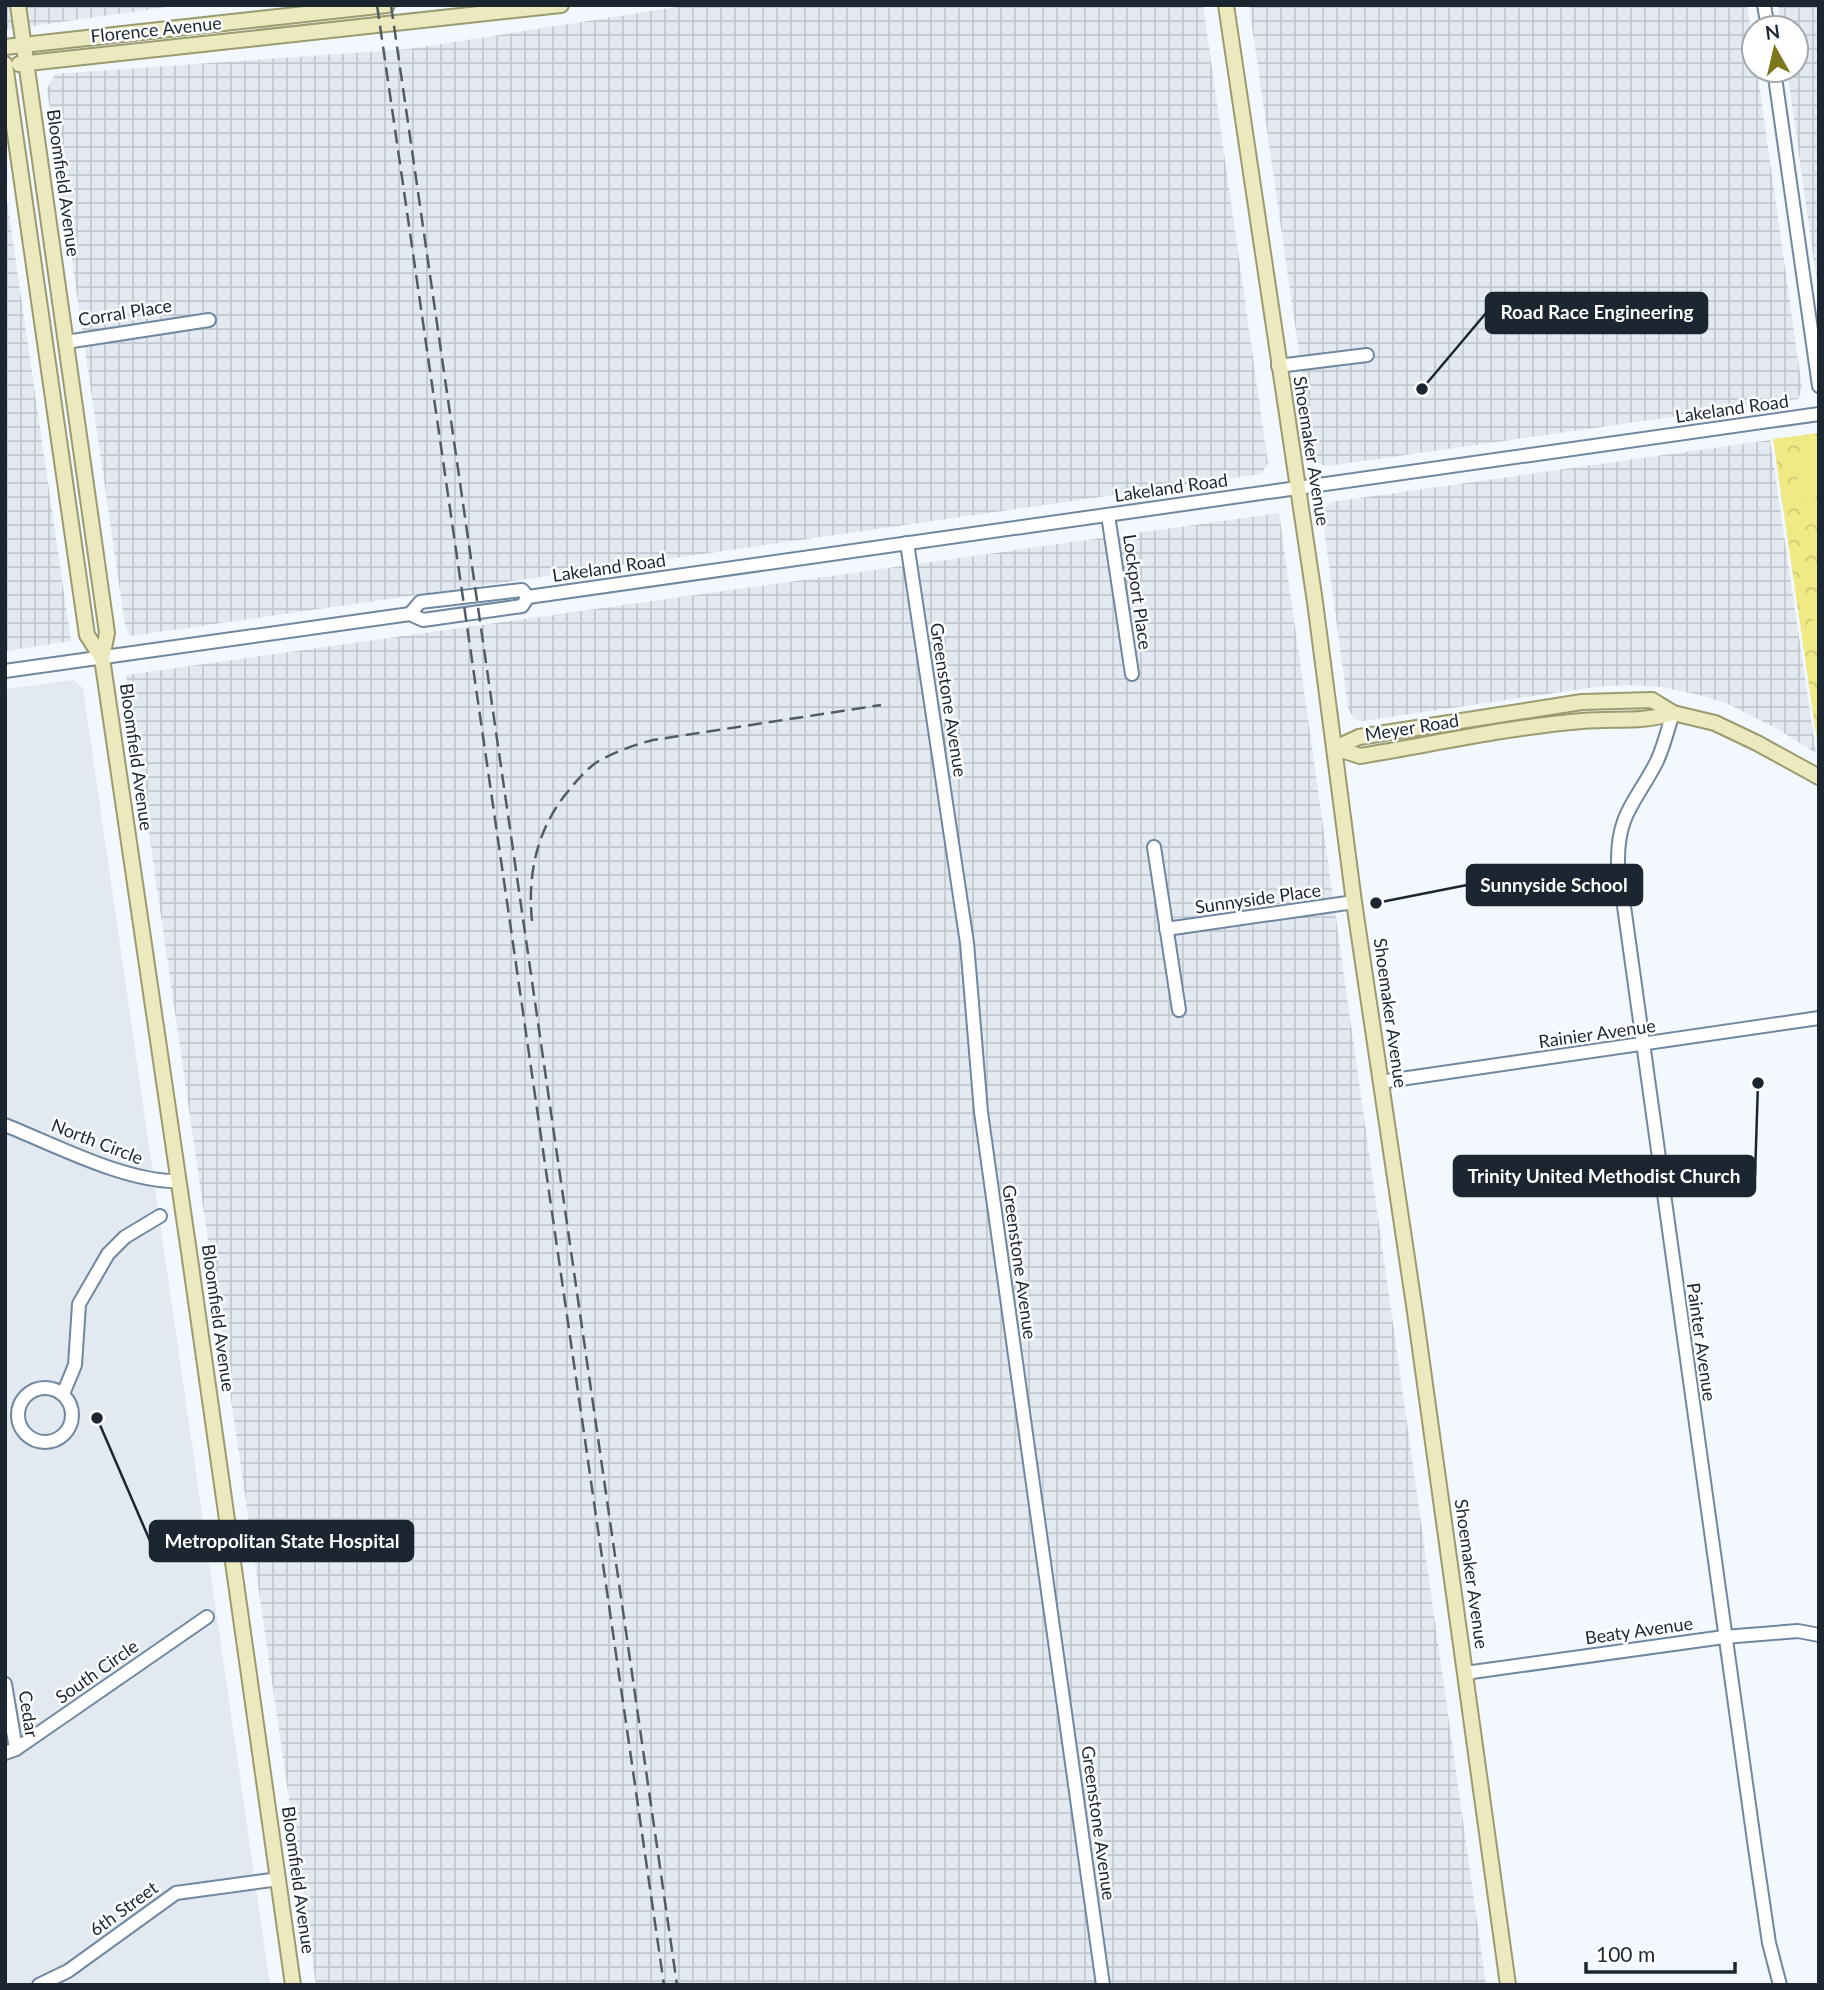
<svg xmlns="http://www.w3.org/2000/svg" width="1824" height="1990" viewBox="0 0 1824 1990" font-family="Lato,sans-serif">
  <style>
    .built { fill: #e3e9f0 }
    .industrial { fill: url(#industrial-grid) }
    .park { fill: url(#park-crowns) }
    .pitch { fill: #f0ea84 }
    .lines { fill: none; stroke-linecap: round; stroke-linejoin: round }
    .minor-casing { stroke: #6f879f; stroke-width: 16 }
    .major-casing { stroke: #9a9b6f; stroke-width: 18 }
    .minor { stroke: #fff; stroke-width: 12 }
    .major { stroke: #ebe9bd; stroke-width: 14 }
    .rail { stroke: #525b64; stroke-width: 2.5; stroke-dasharray: 14 7; stroke-linecap: butt }
    .labels { text-anchor: middle; stroke-width: 5; stroke-linejoin: round; paint-order: stroke }
    .street-label { font-size: 18px; fill: #1c2630; stroke: #fff }
    .leader { fill: none; stroke: #1c2630; stroke-width: 2.5 }
    .callout-dot { fill: #1c2630; stroke: #fff; stroke-width: 2.5 }
    .callout { fill: #1c2630; stroke: #1c2630; stroke-width: 2.5 }
    .callout-label { font-size: 19px; text-anchor: middle; font-weight: bold; fill: #fff }
  </style>
  <defs>
    <pattern id="industrial-grid" width="8" height="8" patternUnits="userSpaceOnUse" patternTransform="scale(1.75)"><rect width="8" height="8" fill="#e3e9f0"/><path d="M0 4h8M4 0v8" fill="none" stroke="#c2c8ce"/></pattern>
    <pattern id="park-crowns" width="20" height="18" patternUnits="userSpaceOnUse" patternTransform="scale(1.75)"><rect width="20" height="18" fill="#f0ea84"/><path d="M2 6a3 3 0 1 1 6 0M12 15a3 3 0 1 1 6 0" fill="none" stroke="#cdc972"/></pattern>
  </defs>
  <rect width="100%" height="100%" fill="#f3f8fe"/>
  <path class="built" d="M73 680 83 688 270 1985H5V689Z"/>
  <g class="industrial">
    <path d="M5 5H181L5 30Z"/>
    <path d="M690 5H1203L1268 463 1261 474 130 636 125 625 47 89 55 74 409 49Z"/>
    <path d="M1249 5H1747L1754 51V70H1757L1802 388 1798 399 1328 466 1320 464 1314 457Z"/>
    <path d="M1778 5H1819V297L1787 70H1796V28H1782Z"/>
    <path d="M5 187 71 641 5 651Z"/>
    <path d="M1770 440 1816 753 1776 728 1726 703 1695 694 1661 687 1630 685 1595 687 1363 721 1354 719 1348 708 1322 513 1324 508 1331 502Z"/>
    <path d="M1279 513 1486 1985H316L126 675Z"/>
  </g>
  <path class="park" d="M1819 433V754L1773 439Z"/>
  <g class="pitch">
    <path d="M1819 450V471L1797 475 1794 454Z"/>
    <path d="M1819 475V496L1801 499 1797 479Z"/>
    <path d="M1819 593V658L1809 594Z"/>
  </g>
  <g class="lines">
    <defs>
      <g id="minor">
        <path d="M1764 5 1768 28"/>
        <path d="M1774 70 1819 386"/>
        <path d="M66 342 209 320"/>
        <path d="M1278 366 1367 355"/>
        <path d="M1108 515 1132 674"/>
        <path d="M907 543 967 943 981 1112 1103 1985"/>
        <path d="M410 614 420 602 522 590 528 597"/>
        <path d="M5 671 410 614 423 620 522 606 528 597 1819 414"/>
        <path d="M1673 713C1668 728 1664 746 1657 761 1637 801 1617 813 1618 863L1755 1848 1769 1943 1780 1985"/>
        <path d="M1154 847 1179 1010"/>
        <path d="M1166 929 1354 902"/>
        <path d="M1380 1082 1819 1018"/>
        <path d="M5 1125C55 1145 127 1183 179 1181"/>
        <circle cx="45" cy="1415" r="27"/>
        <path d="M63 1394 75 1365 79 1304 108 1254 125 1237 160 1216"/>
        <path d="M1465 1673 1724 1637 1798 1631 1819 1635"/>
        <path d="M5 1684 16 1749"/>
        <path d="M5 1753 16 1749 207 1617"/>
        <path d="M39 1985 68 1971 176 1893 279 1879"/>
      </g>
      <g id="major">
        <path d="M18 5 107 633 102 658 189 1252 293 1985"/>
        <path d="M1226 5 1315 602 1354 902 1415 1312 1508 1985"/>
        <path d="M5 47 387 5"/>
        <path d="M5 64 87 635 102 658"/>
        <path d="M19 64 561 5"/>
        <path d="M1335 748 1359 737 1582 702 1652 700 1673 713 1715 723 1757 743 1819 777"/>
        <path d="M1335 748 1360 756C1433 744 1509 727 1582 721 1615 718 1641 723 1673 713"/>
      </g>
    </defs>
    <use href="#minor" class="minor-casing"/>
    <use href="#major" class="major-casing"/>
    <use href="#minor" class="minor"/>
    <use href="#major" class="major"/>
    <g class="rail">
      <path d="M377 5 664 1985"/>
      <path d="M391 5 677 1985"/>
      <path d="M532 921C527 872 538 826 570 789 578 779 587 769 597 762 615 752 633 745 653 740L881 705"/>
    </g>
  </g>
  <g class="labels">
    <g class="street-label">
      <text transform="translate(156 30) rotate(-6)" y="6">Florence Avenue</text>
      <text transform="translate(63 183) rotate(82)" y="6">Bloomfield Avenue</text>
      <text transform="translate(125 313) rotate(-9)" y="6">Corral Place</text>
      <text transform="translate(1732 409) rotate(-8)" y="6">Lakeland Road</text>
      <text transform="translate(1311 451) rotate(81)" y="6">Shoemaker Avenue</text>
      <text transform="translate(1171 488) rotate(-8)" y="6">Lakeland Road</text>
      <text transform="translate(609 568) rotate(-8)" y="6">Lakeland Road</text>
      <text transform="translate(1137 592) rotate(82)" y="6">Lockport Place</text>
      <text transform="translate(948 700) rotate(81)" y="6">Greenstone Avenue</text>
      <text transform="translate(1412 728) rotate(-9)" y="6">Meyer Road</text>
      <text transform="translate(136 757) rotate(82)" y="6">Bloomfield Avenue</text>
      <text transform="translate(1258 899) rotate(-8)" y="6">Sunnyside Place</text>
      <text transform="translate(1390 1013) rotate(82)" y="6">Shoemaker Avenue</text>
      <text transform="translate(1597 1034) rotate(-8)" y="6">Rainier Avenue</text>
      <text transform="translate(97 1142) rotate(21)" y="6">North Circle</text>
      <text transform="translate(1019 1262) rotate(82)" y="6">Greenstone Avenue</text>
      <text transform="translate(218 1318) rotate(82)" y="6">Bloomfield Avenue</text>
      <text transform="translate(1701 1342) rotate(82)" y="6">Painter Avenue</text>
      <text transform="translate(1471 1574) rotate(82)" y="6">Shoemaker Avenue</text>
      <text transform="translate(1639 1631) rotate(-8)" y="6">Beaty Avenue</text>
      <text transform="translate(97 1672) rotate(-35)" y="6">South Circle</text>
      <text transform="translate(28 1714) rotate(81)" y="6">Cedar</text>
      <text transform="translate(1098 1823) rotate(82)" y="6">Greenstone Avenue</text>
      <text transform="translate(298 1880) rotate(82)" y="6">Bloomfield Avenue</text>
      <text transform="translate(124 1909) rotate(-36)" y="6">6th Street</text>
    </g>
  </g>
  <path class="leader" d="M1422 389L1486 313M1376 903L1467 885M1758 1083L1755 1176M97 1418L150 1541"/>
  <g class="callout-dot">
    <circle cx="1422" cy="389" r="7"/>
    <circle cx="1376" cy="903" r="7"/>
    <circle cx="1758" cy="1083" r="7"/>
    <circle cx="97" cy="1418" r="7"/>
  </g>
  <g class="callout">
    <rect x="1486" y="293" width="221" height="40" rx="7"/>
    <rect x="1467" y="865" width="175" height="40" rx="7"/>
    <rect x="1454" y="1156" width="301" height="40" rx="7"/>
    <rect x="150" y="1521" width="263" height="40" rx="7"/>
  </g>
  <g class="callout-label">
    <text x="1597" y="319">Road Race Engineering</text>
    <text x="1554" y="892">Sunnyside School</text>
    <text x="1604" y="1183">Trinity United Methodist Church</text>
    <text x="282" y="1548">Metropolitan State Hospital</text>
  </g>
  <rect width="1824" height="1990" fill="none" stroke="#1c2630" stroke-width="14"/>
  <g transform="translate(1775 49) rotate(352)"><circle r="33" fill="#ffffff" stroke="#a4a8ac" stroke-width="2"/>
  <path d="M0-5L12 26L0 18L-12 26Z" fill="#7c771c"/>
  <text y="-10" font-size="19" font-weight="bold" text-anchor="middle" fill="#1c2630">N</text>
  </g>
  <path d="M1586 1962v10h149v-10" fill="none" stroke="#1c2630" stroke-width="3.5"/>
  <text x="1596" y="1962" font-size="21" fill="#1c2630" stroke="#ffffff" stroke-width="5" paint-order="stroke">100 m</text>
</svg>
